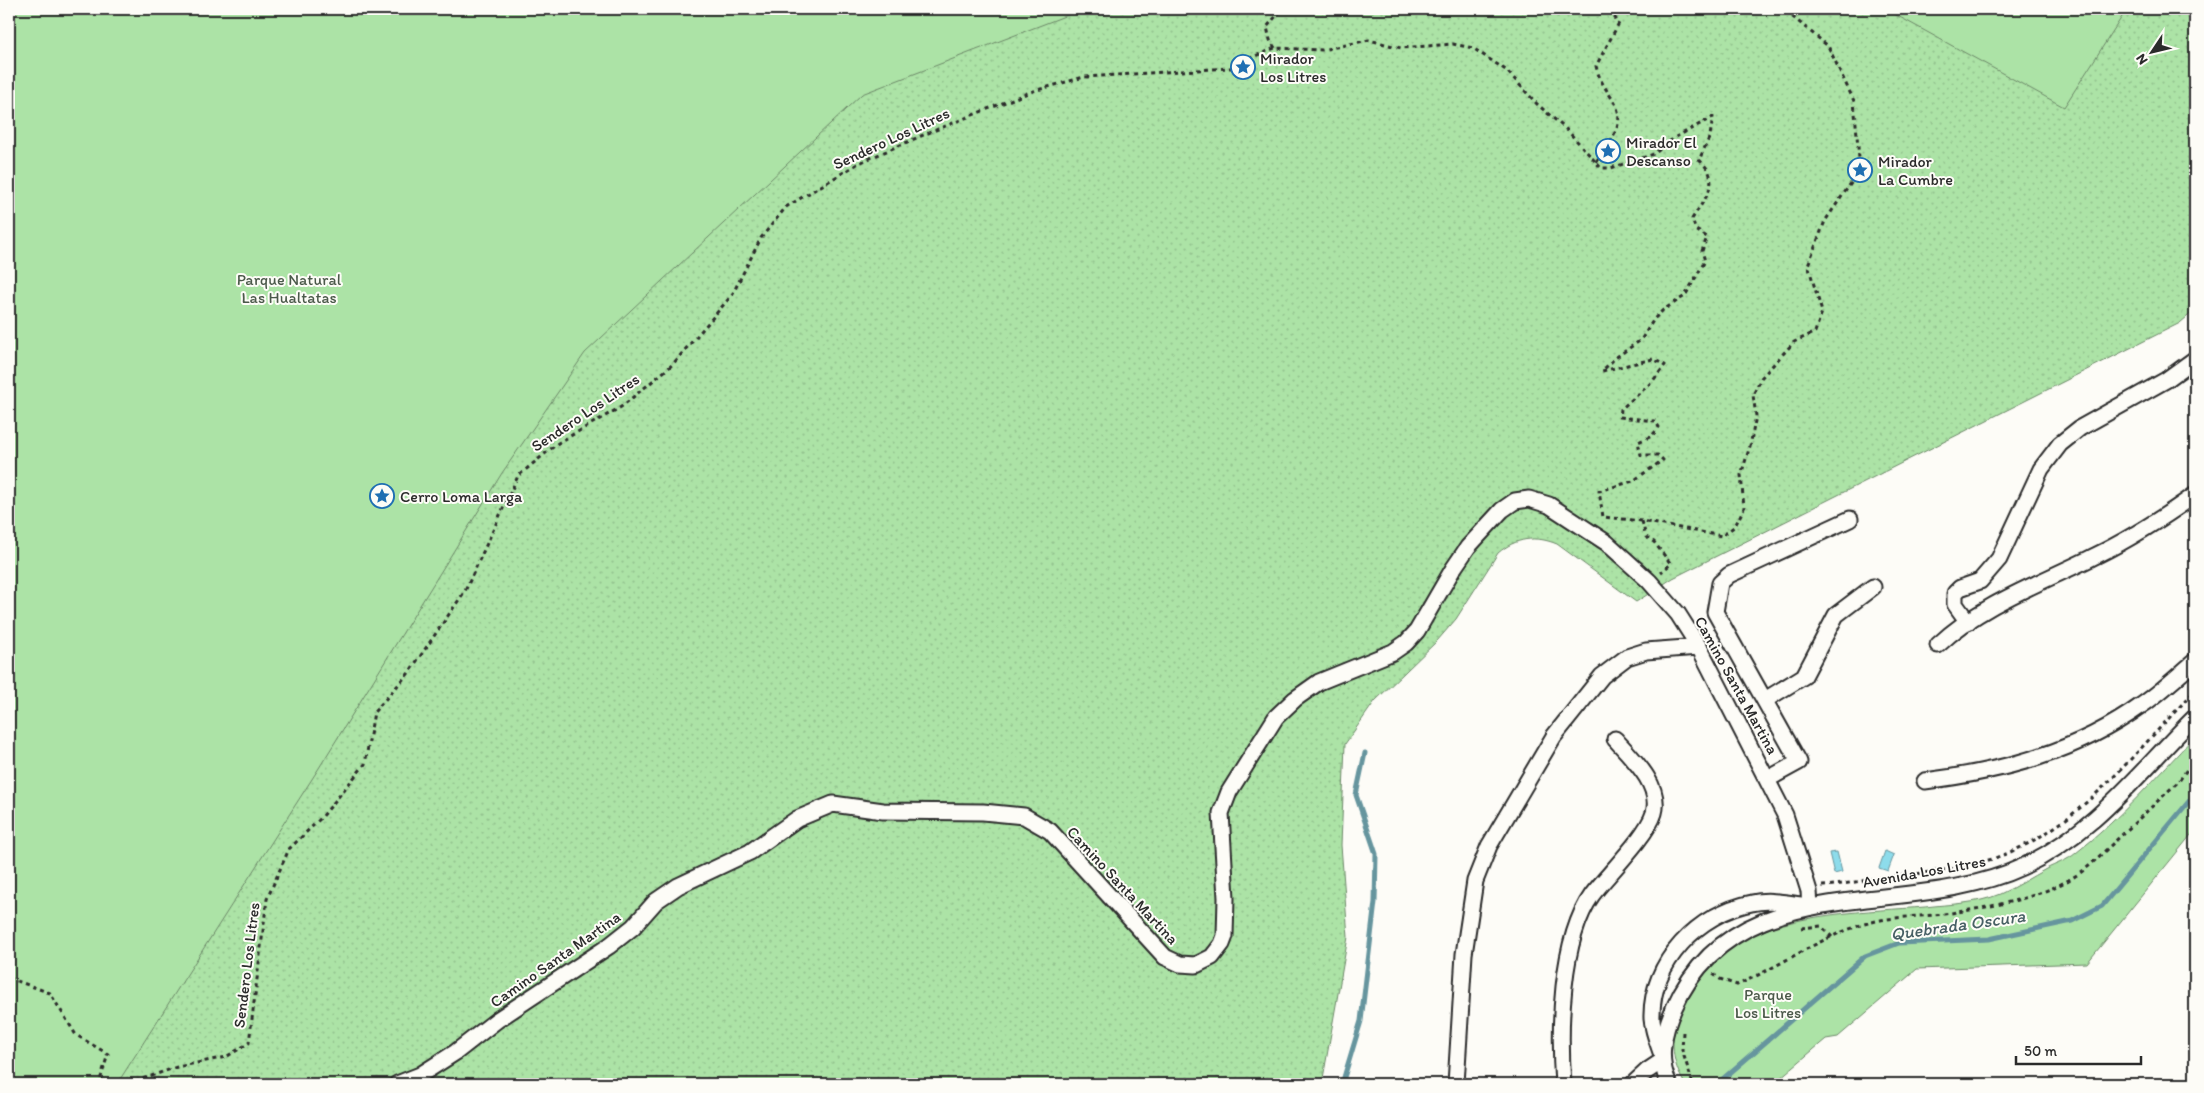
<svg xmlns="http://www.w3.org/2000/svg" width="2204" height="1093" viewBox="0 0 2204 1093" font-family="Itim,sans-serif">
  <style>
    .grass { fill: url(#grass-dots); stroke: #6c8768 }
    .park { fill: #ace3a6; stroke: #6c8768 }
    .water { fill: #8ddceb; stroke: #66959e }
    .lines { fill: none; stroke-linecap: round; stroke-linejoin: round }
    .stream { stroke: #66959e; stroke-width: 5 }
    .minor-casing { stroke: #2b2b2b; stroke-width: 19 }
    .path { stroke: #2b2b2b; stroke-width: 3; stroke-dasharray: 4 4; stroke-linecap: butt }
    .minor { stroke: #fdfcf7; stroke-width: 15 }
    .labels { text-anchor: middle; stroke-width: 4; stroke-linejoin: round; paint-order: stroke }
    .poi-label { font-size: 16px; fill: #2b2b2b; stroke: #fdfcf7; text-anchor: start }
    .street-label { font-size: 16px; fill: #2b2b2b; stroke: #fdfcf7 }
    .park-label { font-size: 16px; fill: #4b594a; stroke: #fdfcf7 }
    .water-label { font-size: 18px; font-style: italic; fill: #486065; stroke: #fdfcf7 }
  </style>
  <defs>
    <pattern id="grass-dots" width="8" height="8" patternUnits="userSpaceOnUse" patternTransform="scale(1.25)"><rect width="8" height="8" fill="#ace3a6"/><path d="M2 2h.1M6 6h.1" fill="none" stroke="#94c38f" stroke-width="1.8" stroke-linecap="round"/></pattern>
  </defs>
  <rect width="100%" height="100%" fill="#fdfcf7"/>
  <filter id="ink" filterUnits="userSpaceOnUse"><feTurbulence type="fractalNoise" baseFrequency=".02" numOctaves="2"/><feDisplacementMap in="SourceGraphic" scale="10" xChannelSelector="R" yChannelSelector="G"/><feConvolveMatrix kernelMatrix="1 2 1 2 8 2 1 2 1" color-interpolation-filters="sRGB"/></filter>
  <g filter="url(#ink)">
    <path class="grass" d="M9 9H2195V310L2180 323 1673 578 1636 602 1557 544C1535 535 1516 538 1498 553L1456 619 1437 641 1375 701 1345 744 1341 845 1348 937 1322 1084H9Z"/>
    <g class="park">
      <path d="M9 9H1083L862 94 585 353 502 473 319 768 117 1084H9Z"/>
      <path d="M1885 9H2127L2064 107Z"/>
      <path d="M2195 736V830L2087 963 1917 969 1838 1037 1826 1039 1773 1084H1682L1684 1082C1668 1058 1670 1022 1686 999 1701 977 1720 954 1744 940 1789 913 1872 911 1925 907 1949 904 1977 904 2000 894 2016 887 2031 877 2046 869 2056 864 2068 860 2076 853 2120 819 2157 776 2195 736Z"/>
    </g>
    <g class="water">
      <path d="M1885 851 1894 855 1888 871 1879 868Z"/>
      <path d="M1837 852 1842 872 1834 874 1829 853Z"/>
    </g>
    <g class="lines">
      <g class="stream">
        <path d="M1342 1084 1361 1021 1375 902 1376 854 1356 795 1365 753"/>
        <path d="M1717 1084 1865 956 1899 943 1989 939 2072 921 2102 906 2195 794"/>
      </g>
      <defs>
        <g id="minor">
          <path d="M1968 622 1955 604V593L1960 588 1980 581 1999 559 2041 469 2060 444 2080 428 2166 380 2195 359"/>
          <path d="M1938 645C1982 603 2044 582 2097 555 2132 538 2164 517 2195 495"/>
          <path d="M1765 700 1804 676 1836 615 1873 587"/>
          <path d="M1768 779 1799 762 1715 612 1720 583 1729 575 1850 519"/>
          <path d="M1925 781C2004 771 2077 752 2142 705 2161 692 2178 676 2195 661"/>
          <path d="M1661 1052C1657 1041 1653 1031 1652 1019 1650 962 1699 913 1752 903 1769 899 1784 903 1801 905"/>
          <path d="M397 1084 420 1075 456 1052 497 1020 609 946 633 927 656 901 678 886 750 852 797 819 833 804 883 811 983 812 1024 816 1050 831 1165 957 1180 964 1196 965 1212 957 1222 944 1225 936 1226 898 1221 813 1229 792 1276 717 1295 699 1319 682 1393 652 1406 643 1417 631 1453 569 1468 547 1502 510 1515 501 1529 499 1549 505 1607 543 1649 581 1678 614 1699 647 1785 815 1809 891 1810 907"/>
          <path d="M1456 1084 1464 954 1475 881 1489 846 1554 736 1602 676 1627 657 1646 651 1699 647"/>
          <path d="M1563 1084C1559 1031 1560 940 1592 895 1608 874 1647 836 1654 813 1662 785 1631 757 1615 739"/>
          <path d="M1633 1084 1647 1071 1662 1061"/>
          <path d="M1669 1084C1657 1059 1663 1033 1674 1008 1737 865 1907 921 2022 867 2096 832 2139 772 2195 717"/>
        </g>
      </defs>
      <use href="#minor" class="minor-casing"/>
      <g class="path">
        <path d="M1275 48 1270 40 1267 27 1282 9"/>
        <path d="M1596 162C1610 139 1630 123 1611 97 1604 86 1599 79 1596 66L1619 23 1611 13 1605 9"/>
        <path d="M1642 521 1646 537 1654 542 1671 564 1661 572"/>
        <path d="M1822 886C1845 885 1867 879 1889 877 1929 872 1970 869 2008 853 2085 821 2138 748 2195 691"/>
        <path d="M1801 928 1821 926 1832 937"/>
        <path d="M1713 974 1720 979 1737 985C1781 966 1821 936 1868 923 1893 916 1919 917 1944 914 1991 907 2054 897 2090 865L2179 781 2195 758"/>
        <path d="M9 978 50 993 76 1035 108 1054 99 1084"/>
        <path d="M1683 1032 1682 1050 1693 1084"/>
        <path d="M128 1084 177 1067 226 1057 249 1043 267 899 289 849 322 817 365 764 374 712 408 674 465 591 518 476 558 443 621 407 672 365 732 295 761 238 786 207 859 163 921 136 1030 92 1084 77 1243 67 1250 58 1275 48 1322 50 1369 40 1401 48 1453 44 1473 48 1507 71 1537 104 1568 131 1601 168H1611L1654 154 1674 138 1713 117 1710 136 1699 160C1723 180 1705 198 1692 219L1696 230 1707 237 1702 251 1705 261 1685 296 1663 310 1654 319 1641 340 1615 358 1602 371 1653 359 1665 365 1652 382 1621 409 1620 417 1655 421 1659 427 1652 436 1638 442 1641 455H1658L1663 460 1633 481 1599 491 1603 517 1642 521 1722 536 1735 526 1744 508 1741 475 1750 446 1756 416 1753 395 1761 378 1794 342 1815 332 1822 312 1808 265 1825 221 1860 170 1854 101 1828 46 1783 9"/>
      </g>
      <use href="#minor" class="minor"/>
    </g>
  </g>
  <defs>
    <symbol id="sight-ring" viewBox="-11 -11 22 22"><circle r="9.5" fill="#fdfcf7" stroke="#1f6fb2" stroke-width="1.5"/><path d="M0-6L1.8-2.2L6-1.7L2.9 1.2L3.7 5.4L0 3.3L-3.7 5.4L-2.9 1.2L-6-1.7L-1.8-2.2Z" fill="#1f6fb2"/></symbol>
  </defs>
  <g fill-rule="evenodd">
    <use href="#sight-ring" x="1229" y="53" width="28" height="28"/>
    <use href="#sight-ring" x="1594" y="137" width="28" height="28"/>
    <use href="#sight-ring" x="1846" y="156" width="28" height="28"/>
    <use href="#sight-ring" x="368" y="482" width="28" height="28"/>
  </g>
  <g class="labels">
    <g class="poi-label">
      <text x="1260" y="64">Mirador<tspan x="1260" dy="18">Los Litres</tspan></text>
      <text x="1626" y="148">Mirador El<tspan x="1626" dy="18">Descanso</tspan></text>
      <text x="1878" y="167">Mirador<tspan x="1878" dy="18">La Cumbre</tspan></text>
      <text x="400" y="502">Cerro Loma Larga</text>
    </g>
    <g class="street-label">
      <text transform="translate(891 138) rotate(-25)" y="6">Sendero Los Litres</text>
      <text transform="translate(585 412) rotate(-34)" y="6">Sendero Los Litres</text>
      <text transform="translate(1737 685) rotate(61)" y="6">Camino Santa Martina</text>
      <text transform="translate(1924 871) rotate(-10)" y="6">Avenida Los Litres</text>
      <text transform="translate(1123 885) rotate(47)" y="6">Camino Santa Martina</text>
      <text transform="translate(555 959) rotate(-35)" y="6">Camino Santa Martina</text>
      <text transform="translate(246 965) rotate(-83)" y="6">Sendero Los Litres</text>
    </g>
    <g class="park-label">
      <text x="289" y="285">Parque Natural<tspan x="289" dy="18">Las Hualtatas</tspan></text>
      <text x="1768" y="1000">Parque<tspan x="1768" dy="18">Los Litres</tspan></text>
    </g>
    <g class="water-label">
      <text transform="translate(1958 925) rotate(-8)" y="6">Quebrada Oscura</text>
    </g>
  </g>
  <rect width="2204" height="1093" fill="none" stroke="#fdfcf7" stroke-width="30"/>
  <rect x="15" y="15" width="2174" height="1063" fill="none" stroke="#2b2b2b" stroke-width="2" filter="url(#ink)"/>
  <g transform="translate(2152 52) rotate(235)" stroke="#fdfcf7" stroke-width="4" paint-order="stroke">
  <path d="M0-4L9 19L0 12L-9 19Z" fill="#2b2b2b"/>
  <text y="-8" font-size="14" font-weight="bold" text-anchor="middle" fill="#2b2b2b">N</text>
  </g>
  <path d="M2016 1056v8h125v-8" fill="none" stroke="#2b2b2b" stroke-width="2.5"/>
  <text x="2024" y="1056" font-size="15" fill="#2b2b2b" stroke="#fdfcf7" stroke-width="4" paint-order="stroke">50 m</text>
</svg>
